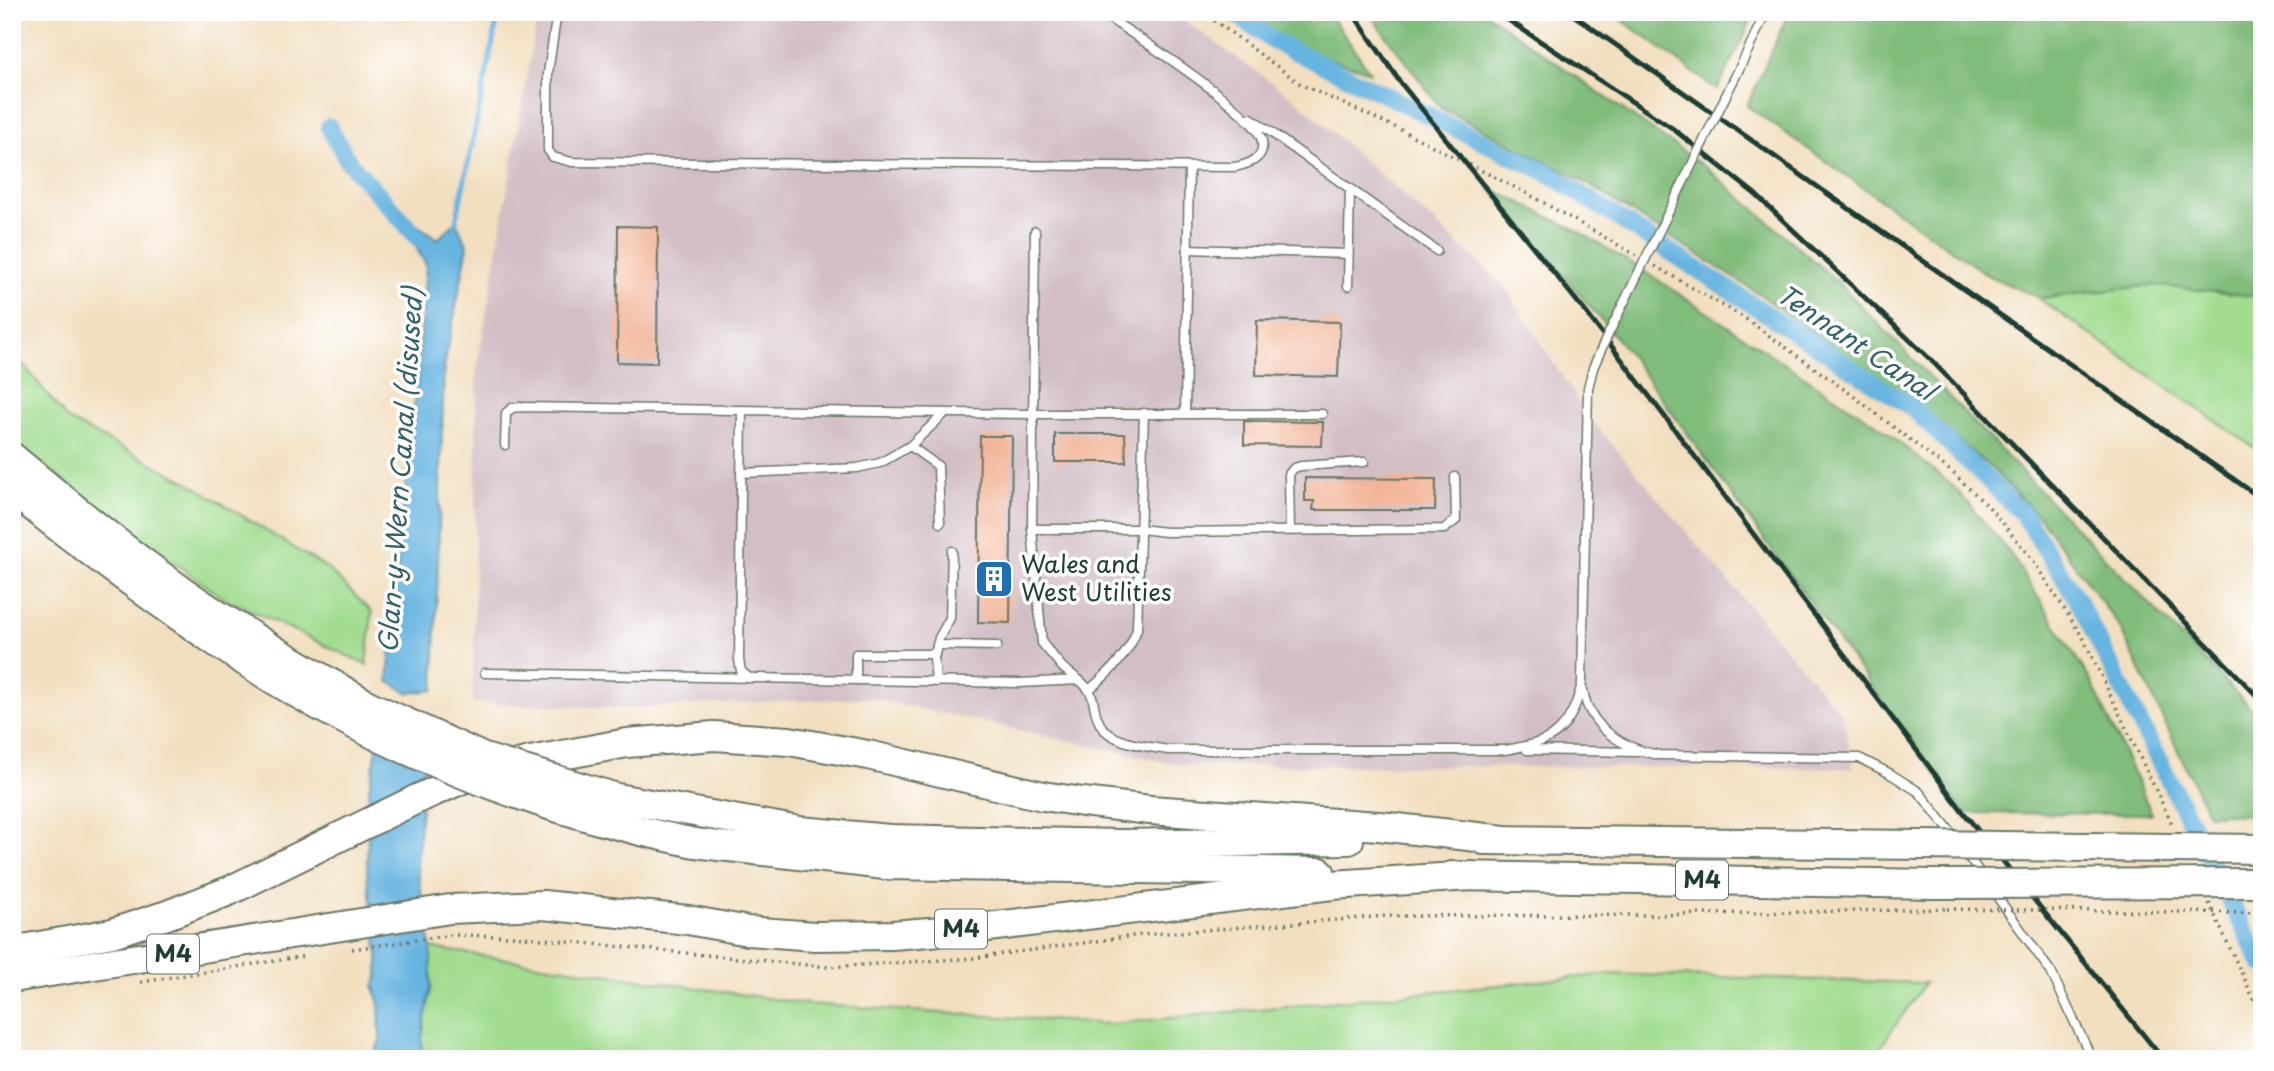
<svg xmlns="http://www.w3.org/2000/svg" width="2274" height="1071" viewBox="0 0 2274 1071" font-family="'Playpen Sans',sans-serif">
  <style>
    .industrial { fill: #d2bec5 }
    .green { fill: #a1dc8f; stroke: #608c62; stroke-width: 2 }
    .forest { fill: #80bc7a; stroke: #507c57; stroke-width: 2 }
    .water { fill: #66b4e0; stroke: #42788a; stroke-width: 2 }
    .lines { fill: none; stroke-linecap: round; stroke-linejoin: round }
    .stream { stroke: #66b4e0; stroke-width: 5 }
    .canal { stroke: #66b4e0; stroke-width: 18 }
    .building { fill: #f2b496 }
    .lane-casing { stroke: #697665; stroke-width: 11 }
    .highway-casing { stroke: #697665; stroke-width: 32 }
    .path { stroke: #697665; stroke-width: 3.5; stroke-dasharray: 2 5; stroke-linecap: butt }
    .lane { stroke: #fff; stroke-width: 8 }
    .highway { stroke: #fff; stroke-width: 28 }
    .rail { stroke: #1f3d34; stroke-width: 5 }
    .lane-bridge-casing { stroke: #697665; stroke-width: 11; stroke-linecap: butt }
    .highway-bridge-casing { stroke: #697665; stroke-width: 32; stroke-linecap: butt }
    .path-bridge { stroke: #697665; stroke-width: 3.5; stroke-dasharray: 2 5; stroke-linecap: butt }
    .lane-bridge { stroke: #fff; stroke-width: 8 }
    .highway-bridge { stroke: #fff; stroke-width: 28 }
    .labels { text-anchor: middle; stroke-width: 7; stroke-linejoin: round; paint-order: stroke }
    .shield { fill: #fff; stroke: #627771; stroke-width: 2 }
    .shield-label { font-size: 23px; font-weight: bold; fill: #1f3d34 }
    .poi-label { font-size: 24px; fill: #1f3d34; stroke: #fff; text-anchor: start }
    .water-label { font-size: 26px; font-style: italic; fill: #346168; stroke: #fff }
  </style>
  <rect width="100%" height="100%" fill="#fff"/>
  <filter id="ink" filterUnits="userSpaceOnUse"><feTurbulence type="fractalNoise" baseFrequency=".0143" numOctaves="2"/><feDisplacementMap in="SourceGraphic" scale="14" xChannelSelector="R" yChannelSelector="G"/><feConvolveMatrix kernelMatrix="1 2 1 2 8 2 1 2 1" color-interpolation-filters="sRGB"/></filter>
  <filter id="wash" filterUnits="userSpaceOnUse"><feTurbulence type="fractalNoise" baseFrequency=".00686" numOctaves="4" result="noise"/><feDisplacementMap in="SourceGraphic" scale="28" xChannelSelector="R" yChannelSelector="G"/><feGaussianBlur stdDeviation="1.57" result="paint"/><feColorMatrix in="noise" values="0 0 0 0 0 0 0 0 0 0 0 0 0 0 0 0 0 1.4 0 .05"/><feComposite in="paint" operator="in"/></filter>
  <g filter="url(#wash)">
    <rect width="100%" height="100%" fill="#f2dfc0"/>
    <path class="industrial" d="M538 12H1172L1296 100 1502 283 1588 416 1842 715 1853 768 1180 765 871 698 623 708 473 703 477 368Z"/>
    <g class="green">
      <path d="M2153 285 2262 297V453L2039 299Z"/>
      <path d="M12 350 68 420 188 482 328 569 372 612 367 665 220 596 84 497 12 440Z"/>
      <path d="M431 948 807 1004 1110 1024 1608 974 1925 983 1885 1040 1874 1059H421L422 1036 431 987Z"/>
    </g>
    <g class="forest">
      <path d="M1233 12H1328L1370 72 1273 41Z"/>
      <path d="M1368 12H1484L1708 169 1839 283 2262 720V815L2208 814 2119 626 2041 519 1993 470 1928 415 1761 295 1583 181 1441 108Z"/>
      <path d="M1611 12H1753L1747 30 1717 90Z"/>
      <path d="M1789 12H2262V297L2153 285 2039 298 1989 276 1747 106Z"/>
      <path d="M1490 188 1576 230 1652 276 1879 426 1955 488 2010 553 2091 681 2152 814 1964 813 1624 347Z"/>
    </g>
    <g class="water">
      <path d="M456 222 468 246 444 367 434 690 409 693 388 681 402 518 418 371 426 265 412 240 403 233 406 225 414 223 438 239Z"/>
      <path d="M378 744 425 747 417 867 431 948V987L422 1036 421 1059H373L380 1040 379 1000 374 988 378 975V955L367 873 369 789Z"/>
    </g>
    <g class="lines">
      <path class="stream" d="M456 222 499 12"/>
      <g class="canal">
        <path d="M1233 12 1273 41 1548 173 1911 407 2024 515 2078 601 2262 964"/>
        <path d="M329 127 348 161 421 241"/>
      </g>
    </g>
    <g id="blocks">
      <g class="building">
        <path d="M618 226 658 227 657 363 617 362Z"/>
        <path d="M1257 320 1340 322 1338 377 1256 375Z"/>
        <path d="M1244 421 1323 422 1322 446 1244 445Z"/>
        <path d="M1055 434H1125L1126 462H1055Z"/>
        <path d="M980 436H1012L1010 623 978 622Z"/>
        <path d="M1305 478 1436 479 1435 510H1313L1314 501H1305Z"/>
      </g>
    </g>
  </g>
  <g filter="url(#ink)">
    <use href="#blocks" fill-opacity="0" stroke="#697665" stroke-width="2"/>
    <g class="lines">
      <defs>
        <g id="lane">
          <path d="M557 12 548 73V150L553 157 572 162 1235 167C1249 164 1265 159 1262 141 1258 113 1129 32 1100 12"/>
          <path d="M1741 65 1766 12"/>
          <path d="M1251 118 1437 251"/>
          <path d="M1035 231 1032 529 1042 643 1063 668 1079 680"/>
          <path d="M1188 249 1348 254"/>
          <path d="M1348 286 1350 188"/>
          <path d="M742 411 739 660 741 671 749 678"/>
          <path d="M1185 413 1189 167"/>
          <path d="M505 445 506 413 512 408 520 407 1033 414H1322"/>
          <path d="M910 446 938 466 940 523"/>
          <path d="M741 473 857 468 880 463 910 446 945 413"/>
          <path d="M1032 529H1140L1166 532 1444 529 1456 520 1455 477"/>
          <path d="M1290 530 1289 474 1294 468 1301 466 1364 462"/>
          <path d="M937 645 997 646"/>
          <path d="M485 673 1020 683 1079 680C1099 696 1090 705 1100 724 1111 744 1148 746 1168 750H1505C1553 742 1570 733 1582 683L1588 388"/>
          <path d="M856 680V654H935"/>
          <path d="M936 682 934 658 939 638 950 618 952 551"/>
          <path d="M1090 689C1109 673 1130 653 1137 629L1144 413"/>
          <path d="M1583 690C1589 728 1624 749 1659 755L1859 758 1889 773 1919 792 1957 840"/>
          <path d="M1527 750 1637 752"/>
          <path d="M1964 851 1983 877"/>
          <path d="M1993 891 2051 972 2092 1059"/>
        </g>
        <g id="highway">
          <path d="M12 457C78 512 143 566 215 613"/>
          <path d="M12 490C75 541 139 589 206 635"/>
          <path d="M890 839 1120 844 1349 840"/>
          <path d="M1484 840 1920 845"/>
          <path d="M885 865 1320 872"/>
          <path d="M1452 876 1934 884"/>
          <path d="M12 951 112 933 167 915 229 891 417 799 467 777 530 761 627 743 714 736 789 741 868 755 1043 796 1083 802 1150 810 1379 826 1504 840"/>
          <path d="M12 978 450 909 543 905 688 920 748 931 815 936 892 935 980 928 1332 885 1471 876"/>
        </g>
      </defs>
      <use href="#lane" class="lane-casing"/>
      <use href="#highway" class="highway-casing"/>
      <g class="path">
        <path d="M1203 12 1302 85 1399 129 1530 195 1636 255"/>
        <path d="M1655 266 1746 319 1852 395 1953 473 1989 507 2032 559 2083 638 2173 826"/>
        <path d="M2209 903 2262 1017"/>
        <path d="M352 949 452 935 512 936 828 967 975 958 1140 935 1387 916 1653 915 1947 909"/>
        <path d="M141 982 306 956"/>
      </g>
      <use href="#lane" class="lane"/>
      <use href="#highway" class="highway"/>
      <g class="rail">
        <path d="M1352 12 1400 82 1588 315 1964 813 2163 1059"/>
        <path d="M1496 12 1672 128 1755 194 1932 361 2262 701"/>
        <path d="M1569 12 2262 499"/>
      </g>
      <defs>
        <path id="lane-bridge" d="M1588 388 1593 368 1604 343 1741 65"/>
        <g id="highway-bridge">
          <path d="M215 613 274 650 368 705 484 758 617 798 800 831 890 839"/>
          <path d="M206 635C349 736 518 807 690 842 711 846 733 847 754 850 797 855 841 860 885 865"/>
          <path d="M1920 845 2262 849"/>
          <path d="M1934 884 2262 883"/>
        </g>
      </defs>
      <use href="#lane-bridge" class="lane-bridge-casing"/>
      <use href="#highway-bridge" class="highway-bridge-casing"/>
      <path class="path-bridge" d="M1947 909 2262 913"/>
      <use href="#lane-bridge" class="lane-bridge"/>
      <use href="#highway-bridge" class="highway-bridge"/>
    </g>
  </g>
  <defs>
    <symbol id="building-square" viewBox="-11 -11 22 22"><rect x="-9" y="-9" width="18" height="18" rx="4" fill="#1f6fb2" stroke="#fff"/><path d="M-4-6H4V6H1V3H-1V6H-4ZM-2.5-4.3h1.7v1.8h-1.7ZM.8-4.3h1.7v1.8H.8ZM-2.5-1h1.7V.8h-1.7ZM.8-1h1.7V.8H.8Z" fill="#fff"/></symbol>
  </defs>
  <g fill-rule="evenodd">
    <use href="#building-square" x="972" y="557" width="44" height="44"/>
  </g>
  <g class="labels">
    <g class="shield">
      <rect x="1676" y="860.5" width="52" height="39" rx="5"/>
      <rect x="935" y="909.5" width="52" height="39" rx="5"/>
      <rect x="147" y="934.5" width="52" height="39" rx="5"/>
    </g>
    <g class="shield-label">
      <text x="1702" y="888">M4</text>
      <text x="961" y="937">M4</text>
      <text x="173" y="962">M4</text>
    </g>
    <g class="poi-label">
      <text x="1021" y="573">Wales and<tspan x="1021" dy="28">West Utilities</tspan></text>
    </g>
    <g class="water-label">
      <text transform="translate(1856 343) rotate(34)" y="9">Tennant Canal</text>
      <text transform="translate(401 470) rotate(-86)" y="9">Glan-y-Wern Canal (disused)</text>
    </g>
  </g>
  <rect width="2274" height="1071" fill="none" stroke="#fff" stroke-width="42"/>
</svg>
